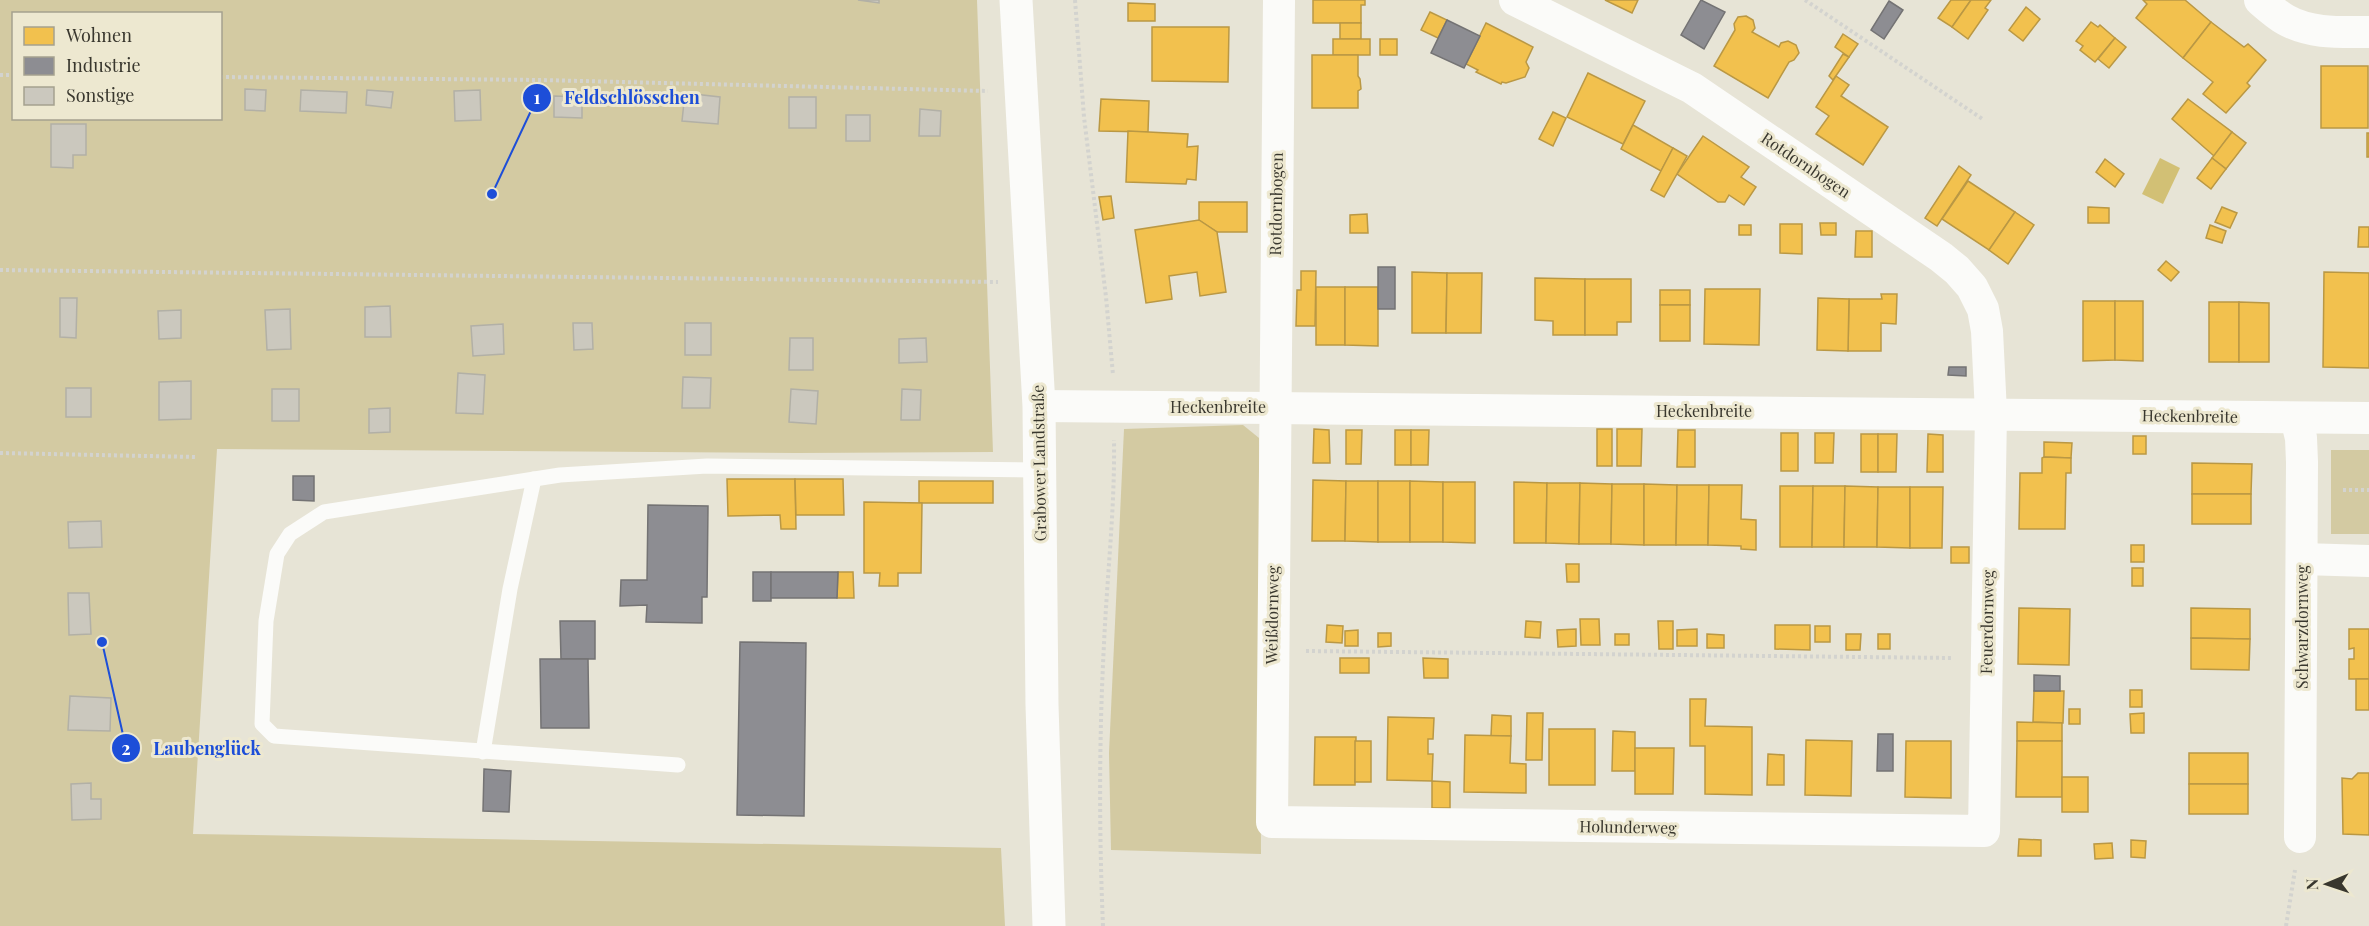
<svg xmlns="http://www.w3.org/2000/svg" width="2369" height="926" viewBox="0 0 2369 926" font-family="'Playfair Display',serif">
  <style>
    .green { fill: #d3caa2; fill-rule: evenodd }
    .water { fill: #d2c075 }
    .homes { fill: #f2c14e; stroke: #ba9844; stroke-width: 1.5 }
    .industry { fill: #8d8d92; stroke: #747374; stroke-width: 1.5 }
    .building { fill: #cbc8be; stroke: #b2b0a6; stroke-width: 1.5 }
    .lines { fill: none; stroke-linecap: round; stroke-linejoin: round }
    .path { stroke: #d3d3cf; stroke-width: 4; stroke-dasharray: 3 3; stroke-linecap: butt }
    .lane { stroke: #fbfbf9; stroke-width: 15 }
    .street { stroke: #fbfbf9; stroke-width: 32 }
    .secondary { stroke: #fbfbf9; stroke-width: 33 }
    .labels { text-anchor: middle; stroke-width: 6; stroke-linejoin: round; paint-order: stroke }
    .street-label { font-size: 16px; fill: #39372e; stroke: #ede8d0 }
    .leader { fill: none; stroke: #1d4ed8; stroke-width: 2 }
    .callout-dot { fill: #1d4ed8; stroke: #ede8d0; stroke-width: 2 }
    .mark-label { font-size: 18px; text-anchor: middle; font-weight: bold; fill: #fff }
    .callout-label { font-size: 18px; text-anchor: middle; font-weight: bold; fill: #1d4ed8; stroke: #ede8d0; stroke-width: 6; stroke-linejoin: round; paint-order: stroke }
  </style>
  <rect width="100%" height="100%" fill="#e7e4d6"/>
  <g class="green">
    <path d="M0 0H977L993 452 796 453 217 449 193 834 1001 848 1005 926H0ZM14 14H220V118H14Z"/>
    <path d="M1243 425 1259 438 1261 854 1111 850 1109 753 1124 429Z"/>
    <rect x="2331" y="450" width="38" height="84"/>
  </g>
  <path class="water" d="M2160 158 2180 168 2163 204 2142 194Z"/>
  <g class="homes">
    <path d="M1313 0H1365V5H1361V23H1313Z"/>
    <path d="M1605 0H1638L1632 13Z"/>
    <path d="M1951 0H1971L1952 27 1938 18Z"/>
    <path d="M1971 0H1991L1985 8 1988 10 1968 39 1952 27Z"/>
    <path d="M2143 0H2185L2211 22 2183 58 2136 18 2147 4Z"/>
    <path d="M1128 3 1155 4V21H1128Z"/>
    <path d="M2026 7 2040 19 2023 41 2009 30Z"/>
    <path d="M1430 12 1447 20 1438 38 1421 30Z"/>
    <path d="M1746 16 1753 20 1755 28 1752 32 1779 47 1781 43 1788 41 1796 45 1799 53 1794 60 1789 62 1768 98 1714 66 1735 30 1734 24 1738 17Z"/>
    <path d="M2091 22 2098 27 2100 25 2115 38 2095 62 2080 50 2083 46 2076 41Z"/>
    <path d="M2211 22 2244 47 2248 44 2266 60 2247 83 2250 86 2226 113 2203 94 2213 82 2183 58Z"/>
    <rect x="1340" y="23" width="21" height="16"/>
    <path d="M1486 23 1533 47 1526 62 1529 68 1525 77 1506 83 1502 82 1501 84 1476 72 1478 70 1466 64Z"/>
    <path d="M1152 27H1229L1228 82 1152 81Z"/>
    <path d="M1843 34 1858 44 1849 57 1835 47Z"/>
    <path d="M2115 38 2126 47 2109 68 2098 59Z"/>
    <rect x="1333" y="39" width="37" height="16"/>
    <rect x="1380" y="39" width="17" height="16"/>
    <path d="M1843 54 1849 57 1833 80 1829 76Z"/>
    <path d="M1312 55H1358V76L1360 79 1361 89 1358 91V108H1312Z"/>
    <rect x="2321" y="66" width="47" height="62"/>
    <path d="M1588 73 1645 101 1623 144 1567 117Z"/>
    <path d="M1836 76 1849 85 1841 96 1888 127 1863 165 1816 134 1829 116 1816 107Z"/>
    <path d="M1101 99 1149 101 1148 132 1099 131Z"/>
    <path d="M2188 99 2232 132 2214 156 2172 119Z"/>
    <path d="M1553 112 1566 118 1553 146 1539 139Z"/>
    <path d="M1633 125 1673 148 1661 171 1621 149Z"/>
    <path d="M1128 131 1188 134 1187 147 1198 146 1196 180 1187 179 1186 184 1126 182Z"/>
    <path d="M2232 132 2246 143 2226 169 2212 158Z"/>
    <rect x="2367" y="133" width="2" height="24"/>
    <path d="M1703 136 1749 167 1741 177 1756 187 1744 205 1729 195 1725 202H1718L1677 174Z"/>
    <path d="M1673 148 1687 156 1664 197 1651 190Z"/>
    <path d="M2212 158 2226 169 2211 189 2197 178Z"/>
    <path d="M2105 159 2124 174 2115 187 2096 172Z"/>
    <path d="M1959 166 1971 175 1937 226 1925 218Z"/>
    <path d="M1968 181 2015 212 1989 250 1942 219Z"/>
    <path d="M1111 196 1114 218 1103 220 1099 197Z"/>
    <path d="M1199 202H1247V232H1217L1199 220Z"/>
    <path d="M2088 207 2109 208V223H2088Z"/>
    <path d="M2222 207 2237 213 2230 228 2215 222Z"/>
    <path d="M2015 212 2034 225 2008 264 1989 250Z"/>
    <path d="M1367 214 1368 233H1350V215Z"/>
    <path d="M1199 220 1217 232 1226 292 1200 296 1197 272 1169 276 1172 299 1146 303 1135 230Z"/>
    <path d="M1820 223H1836V235H1821Z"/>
    <path d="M1780 224H1802V254L1780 253Z"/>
    <rect x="1739" y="225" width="12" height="10"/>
    <path d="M2210 225 2226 231 2222 243 2206 238Z"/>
    <path d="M2359 227H2369V247H2358Z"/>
    <path d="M1856 231H1872V257H1855Z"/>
    <path d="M2166 261 2179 272 2171 281 2158 270Z"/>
    <path d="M1301 271H1316L1315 326H1296L1297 290H1301Z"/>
    <path d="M1412 272 1447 273 1446 333H1412Z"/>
    <path d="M2324 272 2369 273V368L2323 367Z"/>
    <path d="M1447 273H1482L1481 333H1446Z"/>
    <path d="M1535 278 1585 279V335H1553V321L1535 320Z"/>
    <path d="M1585 279H1631V322H1617V335H1585Z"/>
    <rect x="1316" y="287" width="29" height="58"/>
    <path d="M1345 287H1378V346L1345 345Z"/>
    <path d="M1705 289H1760L1759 345 1704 344Z"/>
    <rect x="1660" y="290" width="30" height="15"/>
    <path d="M1881 294H1897L1896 324 1881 323V351H1848L1849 299H1882Z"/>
    <path d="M1818 298 1849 299 1848 351 1817 350Z"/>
    <path d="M2083 301H2115V360L2083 361Z"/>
    <path d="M2115 301H2143V361L2115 360Z"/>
    <rect x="2209" y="302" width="30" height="60"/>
    <path d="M2239 302 2269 303V362H2239Z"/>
    <rect x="1660" y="305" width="30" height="36"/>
    <path d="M1314 429 1329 430 1330 463H1313Z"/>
    <rect x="1597" y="429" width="15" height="37"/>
    <path d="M1617 429H1642L1641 466H1617Z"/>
    <path d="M1346 430H1362L1361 464H1346Z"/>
    <rect x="1395" y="430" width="16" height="35"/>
    <path d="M1411 430H1429L1428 465H1411Z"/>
    <path d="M1678 430H1695V467H1677Z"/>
    <rect x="1781" y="433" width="17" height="38"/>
    <path d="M1815 433H1834L1833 463H1815Z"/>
    <rect x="1861" y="434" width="17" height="38"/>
    <path d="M1878 434H1897L1896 472H1878Z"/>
    <path d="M1928 434 1943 435V472H1927Z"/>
    <rect x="2133" y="436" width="13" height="18"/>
    <path d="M2044 442 2072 443 2071 458 2044 457Z"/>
    <path d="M2044 457 2071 458V473H2066L2065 529H2019L2020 473H2042V458Z"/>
    <path d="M2192 463 2252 464 2251 494H2192Z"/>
    <path d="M727 479H795L796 529H781L780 515 728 516Z"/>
    <path d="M795 479H843L844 515H796Z"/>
    <path d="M1313 480 1346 481 1345 541H1312Z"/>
    <rect x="919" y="481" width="74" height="22"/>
    <path d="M1346 481H1378V542L1345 541Z"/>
    <rect x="1378" y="481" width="32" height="61"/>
    <path d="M1410 481 1443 482V542H1410Z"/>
    <path d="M1443 482H1475V543L1443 542Z"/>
    <path d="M1514 482 1547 483 1546 543H1514Z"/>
    <path d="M1547 483H1580L1579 544 1546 543Z"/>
    <path d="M1580 483 1612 484 1611 544H1579Z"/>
    <path d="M1612 484H1644V545L1611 544Z"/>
    <path d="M1644 484 1677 485 1676 545H1644Z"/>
    <path d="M1677 485H1709L1708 545H1676Z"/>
    <path d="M1709 485H1742L1741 519 1756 520V550L1741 549V546L1708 545Z"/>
    <path d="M1780 486H1813L1812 547H1780Z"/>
    <path d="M1813 486H1845L1844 547H1812Z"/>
    <path d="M1845 486 1878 487 1877 547H1844Z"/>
    <path d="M1878 487H1910V548L1877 547Z"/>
    <path d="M1910 487H1943L1942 548H1910Z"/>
    <rect x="2192" y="494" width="59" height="30"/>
    <path d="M864 502 922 503 921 573H898V586H879L880 573H864Z"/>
    <rect x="2131" y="545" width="13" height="17"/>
    <rect x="1951" y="547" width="18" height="16"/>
    <path d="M1566 564H1579V582H1567Z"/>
    <rect x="2132" y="568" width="11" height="18"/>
    <path d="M838 572H853L854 598H837Z"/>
    <path d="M2019 608 2070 609 2069 665 2018 664Z"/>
    <path d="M2191 608 2250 609V639L2191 638Z"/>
    <path d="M1580 619H1599L1600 645H1581Z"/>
    <path d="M1526 621 1541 622 1540 638 1525 637Z"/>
    <path d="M1658 621H1673V649H1659Z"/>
    <path d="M1327 625 1343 626 1342 643 1326 642Z"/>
    <path d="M1775 625H1810V650L1775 649Z"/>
    <rect x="1815" y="626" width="15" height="16"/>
    <path d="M1576 629V646L1558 647 1557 630Z"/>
    <path d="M1697 629V646H1677V630Z"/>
    <path d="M2349 629H2369V679H2349V659H2354V648L2349 649Z"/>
    <path d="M1358 630V646H1345V631Z"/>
    <path d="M1378 633H1391V646L1378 647Z"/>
    <rect x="1615" y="634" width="14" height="11"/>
    <path d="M1707 634 1724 635V648H1707Z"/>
    <path d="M1846 634H1861L1860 650H1846Z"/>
    <rect x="1878" y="634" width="12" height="15"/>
    <path d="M2191 638 2250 639 2249 670 2191 669Z"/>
    <rect x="1340" y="658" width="29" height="15"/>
    <path d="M1423 658 1448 659V678H1424Z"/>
    <rect x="2356" y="679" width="13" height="31"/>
    <rect x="2130" y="690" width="12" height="17"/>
    <path d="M2034 691H2064L2063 723 2033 722Z"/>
    <path d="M1690 699H1706L1705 726 1752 727V795L1705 794V746H1690Z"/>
    <rect x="2069" y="709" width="11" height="15"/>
    <path d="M1527 713H1543L1542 760H1526Z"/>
    <path d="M2144 713V733H2131L2130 714Z"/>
    <path d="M1492 715 1511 716V736H1491Z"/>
    <path d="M1388 717 1434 718 1433 739H1428V754H1433L1432 781 1387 780Z"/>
    <path d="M2017 722 2062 723V741H2017Z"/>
    <rect x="1549" y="729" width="46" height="56"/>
    <path d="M1613 731 1635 732V771H1612Z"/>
    <path d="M1465 735 1511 736 1510 763 1526 764V793L1464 792Z"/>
    <path d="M1315 737H1356L1355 785H1314Z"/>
    <path d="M1806 740 1852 741 1851 796 1805 795Z"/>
    <rect x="1355" y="741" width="16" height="41"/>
    <path d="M1906 741H1951V798L1905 797Z"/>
    <path d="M2017 741H2062V797H2016Z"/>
    <path d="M1635 748H1674L1673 794H1635Z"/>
    <rect x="2189" y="753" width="59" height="31"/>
    <path d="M1768 754 1784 755V785H1767Z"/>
    <path d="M2358 773H2369V835L2343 834 2342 778 2352 779Z"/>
    <rect x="2062" y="777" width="26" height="35"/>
    <path d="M1432 781 1450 782V808H1432Z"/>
    <rect x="2189" y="784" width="59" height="30"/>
    <path d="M2019 839 2041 840V856H2018Z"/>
    <path d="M2131 840 2146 841 2145 858 2131 857Z"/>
    <path d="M2112 843 2113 858 2095 859 2094 844Z"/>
  </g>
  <g class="industry">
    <path d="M1701 0 1725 12 1704 49 1681 35Z"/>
    <path d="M1889 1 1903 10 1884 39 1871 30Z"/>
    <path d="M1447 20 1480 36 1464 68 1431 53Z"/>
    <rect x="1378" y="267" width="17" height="42"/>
    <path d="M1949 367H1966V376L1948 375Z"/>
    <path d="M293 476H314V501L293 500Z"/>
    <path d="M648 505 708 506 707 597H702V623L646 622 647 605 620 606 621 580H647Z"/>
    <rect x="753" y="572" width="18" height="29"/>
    <path d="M771 572H838L837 598H771Z"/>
    <path d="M560 621H595V659H561Z"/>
    <path d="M740 642 806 643 804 816 737 815Z"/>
    <path d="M540 659H588L589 728H541Z"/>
    <path d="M2034 675 2060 676V691H2034Z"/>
    <path d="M1878 734H1893V771H1877Z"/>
    <path d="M484 769 511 771 509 812 483 811Z"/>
  </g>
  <g class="building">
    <path d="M858 0H879V3Z"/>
    <path d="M245 89 266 90 265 111 245 110Z"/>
    <path d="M301 90 347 92 346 113 300 111Z"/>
    <path d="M367 90 393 92 391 108 366 105Z"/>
    <path d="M480 90 481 120 455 121 454 91Z"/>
    <path d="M685 93 720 97 718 124 682 121Z"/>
    <path d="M554 96 582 97V118L554 117Z"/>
    <rect x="789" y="97" width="27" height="31"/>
    <path d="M920 109 941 111 940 136H919Z"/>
    <rect x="846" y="115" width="24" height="26"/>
    <path d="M51 124H86V155H73V168L51 167Z"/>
    <path d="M60 298H77L76 338 60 337Z"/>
    <path d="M390 306 391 337H365V307Z"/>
    <path d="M290 309 291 349 267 350 265 310Z"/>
    <path d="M181 310V338L159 339 158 311Z"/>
    <path d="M573 323H592L593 349 574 350Z"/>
    <rect x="685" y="323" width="26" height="32"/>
    <path d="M503 324 504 354 473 356 471 326Z"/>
    <path d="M790 338H813V370H789Z"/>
    <path d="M926 338 927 362 899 363V339Z"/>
    <path d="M458 373 485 375 483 414 456 413Z"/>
    <path d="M683 377 711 378 710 408H682Z"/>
    <path d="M191 381V419L159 420V382Z"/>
    <rect x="66" y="388" width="25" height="29"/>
    <rect x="272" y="389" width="27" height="32"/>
    <path d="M791 389 818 391 816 424 789 422Z"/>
    <path d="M902 389 921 390 920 420H901Z"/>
    <path d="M390 408V432L369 433V409Z"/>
    <path d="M101 521 102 547 69 548 68 522Z"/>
    <path d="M68 593H89L91 634 69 635Z"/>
    <path d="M70 696 111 698 110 731 68 730Z"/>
    <path d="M91 783V799H101V819L72 820 71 784Z"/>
  </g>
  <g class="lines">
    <g class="path">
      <path d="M1075 0 1084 117 1106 297 1113 375"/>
      <path d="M1805 0 1984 120"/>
      <path d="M0 75H14"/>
      <path d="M220 77 541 80 988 91"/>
      <path d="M0 270 998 282"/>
      <path d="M0 453 196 457"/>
      <path d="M2343 490H2369"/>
      <path d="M1306 651 1953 658"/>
      <path d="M1103 926C1099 832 1099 738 1104 644 1107 576 1115 508 1114 440"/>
      <path d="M2286 926 2295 870"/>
    </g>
    <g class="lane">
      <path d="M483 752 510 589 534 479"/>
      <path d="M678 765 274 736 262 724 266 621 277 554 290 534 324 512 560 475 707 466 1039 470"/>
    </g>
    <g class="street">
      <path d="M1279 0 1272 822 1984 831 1991 413 1987 331 1983 309 1972 287 1957 270 1941 257 1692 88 1515 0"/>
      <path d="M2260 0C2268 7 2277 15 2286 20 2311 34 2341 32 2369 32"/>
      <path d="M1039 406 2369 418"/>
      <path d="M2296 418 2301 438 2302 462 2300 837"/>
      <path d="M2302 559 2369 561"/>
    </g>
    <path class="secondary" d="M1016 0 1039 406 1042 705 1049 926"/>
  </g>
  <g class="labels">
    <g class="street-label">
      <text transform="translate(1806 165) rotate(34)" y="6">Rotdornbogen</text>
      <text transform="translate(1276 204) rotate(-89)" y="6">Rotdornbogen</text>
      <text x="1218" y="413">Heckenbreite</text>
      <text x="1704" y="417">Heckenbreite</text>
      <text transform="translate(2190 416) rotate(1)" y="6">Heckenbreite</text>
      <text transform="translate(1039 463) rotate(-91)" y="6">Grabower Landstraße</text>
      <text transform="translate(1272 615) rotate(-89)" y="6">Weißdornweg</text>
      <text transform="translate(1987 622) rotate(-89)" y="6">Feuerdornweg</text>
      <text transform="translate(2302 627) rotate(-90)" y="6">Schwarzdornweg</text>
      <text transform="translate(1628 827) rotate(1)" y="6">Holunderweg</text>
    </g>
  </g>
  <path class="leader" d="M492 194L537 98M102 642L126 748"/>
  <g class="callout-dot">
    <circle cx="492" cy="194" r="6"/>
    <circle cx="102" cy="642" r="6"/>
    <circle cx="537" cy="98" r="15"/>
    <circle cx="126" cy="748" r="15"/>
  </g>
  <g class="mark-label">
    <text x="537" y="104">1</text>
    <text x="126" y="755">2</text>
  </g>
  <g class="callout-label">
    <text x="632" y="104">Feldschlösschen</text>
    <text x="207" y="755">Laubenglück</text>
  </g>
  <rect x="12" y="12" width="210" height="108" fill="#ede8d0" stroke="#a5a18f" stroke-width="1.5"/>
  <rect x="24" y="27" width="30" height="18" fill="#f2c14e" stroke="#a5a18f" stroke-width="1.5"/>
  <text x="66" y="42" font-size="18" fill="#39372e">Wohnen</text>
  <rect x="24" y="57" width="30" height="18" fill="#8d8d92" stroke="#a5a18f" stroke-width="1.5"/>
  <text x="66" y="72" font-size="18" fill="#39372e">Industrie</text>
  <rect x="24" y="87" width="30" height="18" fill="#cbc8be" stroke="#a5a18f" stroke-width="1.5"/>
  <text x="66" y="102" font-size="18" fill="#39372e">Sonstige</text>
  <g transform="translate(2327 884) rotate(268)" stroke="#ede8d0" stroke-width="4.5" paint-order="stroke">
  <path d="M0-4.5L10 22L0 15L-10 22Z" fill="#39372e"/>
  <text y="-9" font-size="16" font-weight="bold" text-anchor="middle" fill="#39372e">N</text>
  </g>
</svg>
